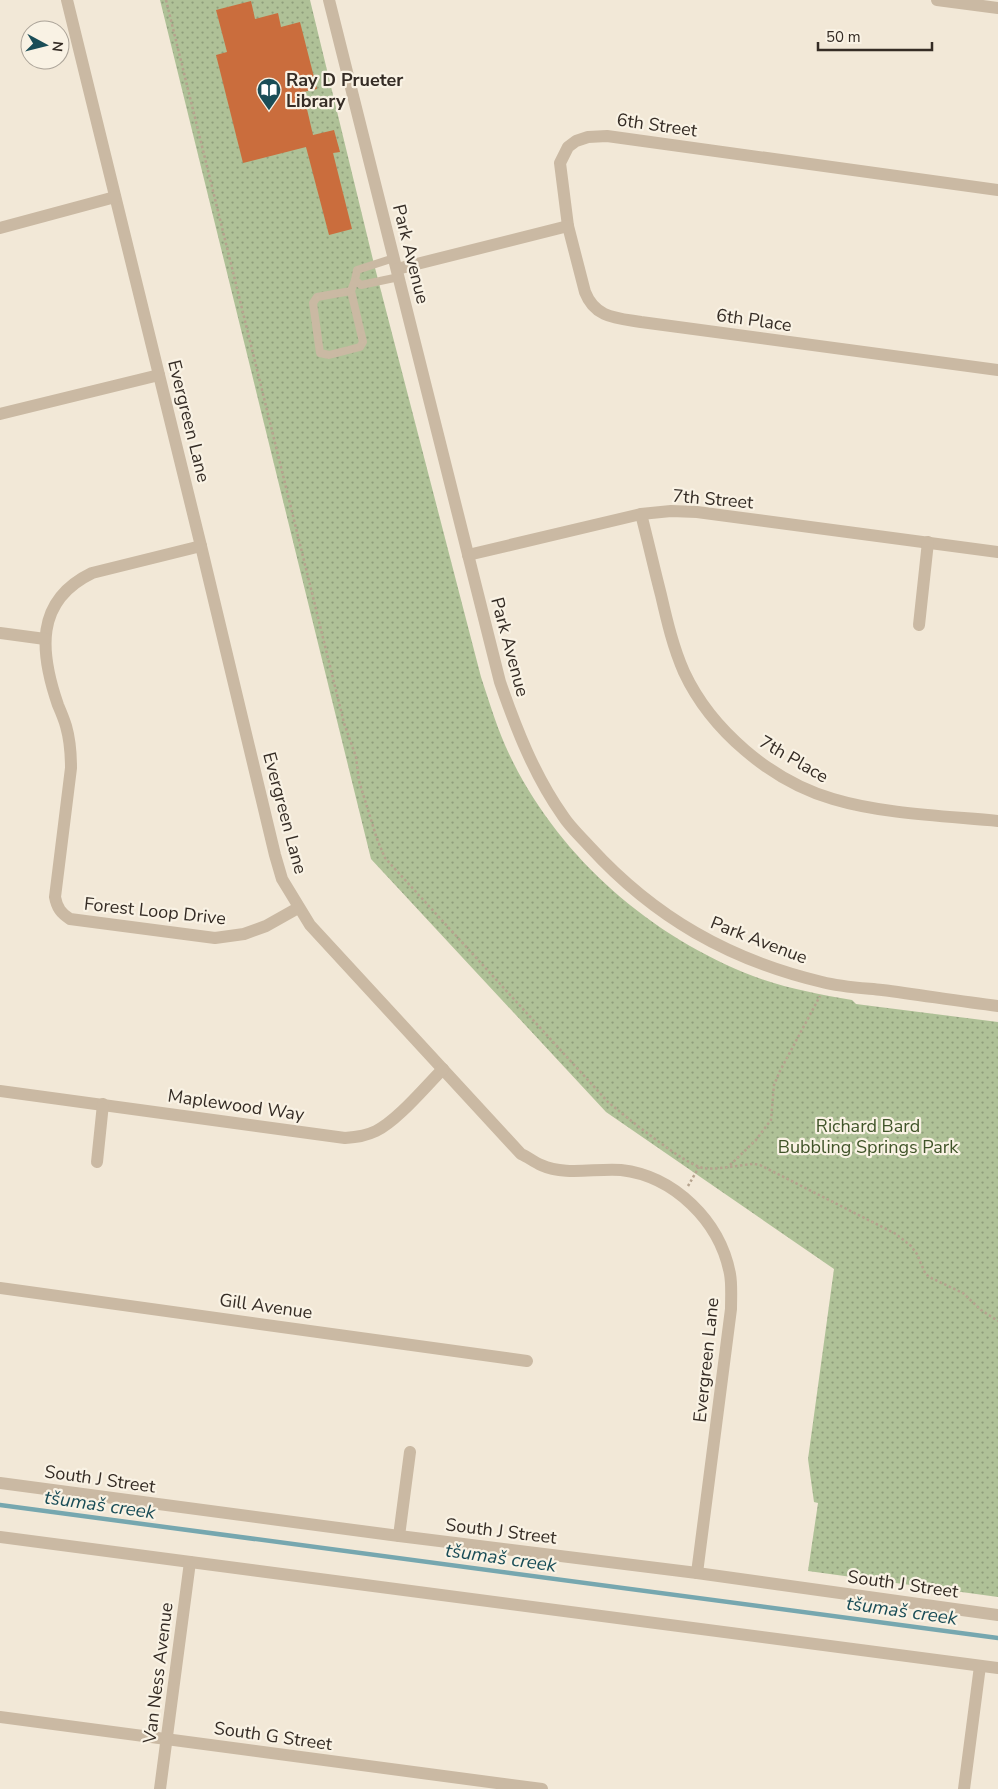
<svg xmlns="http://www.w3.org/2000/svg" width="998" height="1789" viewBox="0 0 998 1789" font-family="'Nunito Sans',sans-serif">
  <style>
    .park { fill: url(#park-dots) }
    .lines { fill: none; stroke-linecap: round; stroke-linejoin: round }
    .stream { stroke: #76a7af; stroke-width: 4.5 }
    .building { fill: #ca6d3d }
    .path { stroke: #b6a38e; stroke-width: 2.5; stroke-dasharray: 2.5 2.5; stroke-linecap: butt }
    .service { stroke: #cab9a3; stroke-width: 8 }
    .minor { stroke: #cab9a3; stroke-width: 12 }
    .tertiary { stroke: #cab9a3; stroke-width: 12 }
    .labels { text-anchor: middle; stroke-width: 4.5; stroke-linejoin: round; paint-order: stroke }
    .poi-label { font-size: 18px; font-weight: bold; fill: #352c25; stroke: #f9f2e4; text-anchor: start }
    .street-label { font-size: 18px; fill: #352c25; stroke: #f9f2e4 }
    .park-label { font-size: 18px; fill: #405429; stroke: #f9f2e4 }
    .water-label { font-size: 19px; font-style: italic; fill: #1a4d57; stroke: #f9f2e4 }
  </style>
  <defs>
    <pattern id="park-dots" width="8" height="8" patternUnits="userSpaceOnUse" patternTransform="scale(1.25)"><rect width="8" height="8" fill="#afc197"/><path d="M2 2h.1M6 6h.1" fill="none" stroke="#8f9d7b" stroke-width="1.8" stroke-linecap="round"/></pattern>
  </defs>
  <rect width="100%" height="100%" fill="#f2e8d7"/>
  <path class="park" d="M160 0H310L374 264 481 677C490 704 498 732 511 758 560 858 650 936 753 976 785 988 818 994 852 1000L856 1004 998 1022V1597L808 1571 818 1503 814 1502 808 1459 834 1269 606 1112 371 859Z"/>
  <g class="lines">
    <path class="stream" d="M0 1505 998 1638"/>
  </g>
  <path class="building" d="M251 1 255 19 278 13 281 27 300 22 317 89 303 92 313 135 334 130 340 152 333 153 352 229 329 235 306 147 243 163 216 55 227 52 216 10Z"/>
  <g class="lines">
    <g class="path">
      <path d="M166 0 344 723 356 757 359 781 377 839 385 858 608 1102C625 1116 685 1165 703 1168 719 1170 738 1165 754 1164L760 1165 896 1234 911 1246 917 1254 925 1273 929 1277 963 1293 981 1310 998 1321"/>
      <path d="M730 1165 756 1140 771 1120 774 1085 780 1071 820 996"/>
      <path d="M688 1186 699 1167"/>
    </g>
    <g class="service">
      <path d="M394 258 357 270 355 280 361 285 399 277"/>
      <path d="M351 291 317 297 313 303 320 353 329 355 360 347 363 342 351 291 355 280"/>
    </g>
    <g class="minor">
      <path d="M67 0 201 546 275 855 282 879 310 925 521 1154C528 1157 534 1162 541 1165 565 1176 595 1168 621 1170 674 1176 720 1221 730 1274 732 1285 731 1297 731 1309L697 1573"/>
      <path d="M329 0 500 682C516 728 534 775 563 816 570 827 581 837 590 847 654 917 729 960 822 982 841 987 862 988 882 990 920 995 959 1001 998 1006"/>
      <path d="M937 0 998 8"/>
      <path d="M998 190 607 136 588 137 576 141 568 147 560 163 568 226 585 292C595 318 616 318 641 322L998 370"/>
      <path d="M0 228 115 197"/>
      <path d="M397 269 568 226"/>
      <path d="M0 414 159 375"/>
      <path d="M641 514C648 541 654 568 661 595 667 621 673 647 684 672 711 730 771 781 833 799 883 814 945 816 998 821"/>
      <path d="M201 546 92 573C34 601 40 653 58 705 61 712 64 719 66 726 70 740 71 754 71 768L55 897C57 908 61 913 70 919L215 938 244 934 266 926 298 908"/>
      <path d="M468 555 641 514 671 511 697 512 998 552"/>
      <path d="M919 625 928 542"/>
      <path d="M0 633 45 639"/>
      <path d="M0 1091 345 1138C356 1137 366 1136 376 1131 397 1121 425 1087 443 1069"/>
      <path d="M97 1162 103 1104"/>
      <path d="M0 1288 527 1361"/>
      <path d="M399 1536 410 1452"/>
      <path d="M0 1717 542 1789"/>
      <path d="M160 1789 190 1562"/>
      <path d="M964 1789 980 1666"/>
    </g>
    <g class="tertiary">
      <path d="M0 1483 399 1536 697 1573 998 1615"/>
      <path d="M0 1537 998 1668"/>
    </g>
  </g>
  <defs>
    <symbol id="library-pin" viewBox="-11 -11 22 30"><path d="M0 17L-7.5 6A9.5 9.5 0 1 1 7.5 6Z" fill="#1a4d57" stroke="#f9f2e4"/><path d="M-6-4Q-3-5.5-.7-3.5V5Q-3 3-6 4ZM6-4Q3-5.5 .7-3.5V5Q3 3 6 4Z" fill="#fff"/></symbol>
  </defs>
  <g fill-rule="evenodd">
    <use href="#library-pin" x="255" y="76" width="28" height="38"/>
  </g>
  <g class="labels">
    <g class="poi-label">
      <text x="286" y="86">Ray D Prueter<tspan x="286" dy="21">Library</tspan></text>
    </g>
    <g class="street-label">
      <text transform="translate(657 125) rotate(8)" y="6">6th Street</text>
      <text transform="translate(411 254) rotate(76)" y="6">Park Avenue</text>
      <text transform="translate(754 320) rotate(8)" y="6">6th Place</text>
      <text transform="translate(189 421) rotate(76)" y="6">Evergreen Lane</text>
      <text transform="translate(713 499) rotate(5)" y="6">7th Street</text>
      <text transform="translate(510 647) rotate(75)" y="6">Park Avenue</text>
      <text transform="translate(794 759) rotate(30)" y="6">7th Place</text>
      <text transform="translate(285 813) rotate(75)" y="6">Evergreen Lane</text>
      <text transform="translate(155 911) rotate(6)" y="6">Forest Loop Drive</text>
      <text transform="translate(759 940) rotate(21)" y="6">Park Avenue</text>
      <text transform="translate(236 1105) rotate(8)" y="6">Maplewood Way</text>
      <text transform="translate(266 1306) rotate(8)" y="6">Gill Avenue</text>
      <text transform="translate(706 1360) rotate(-84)" y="6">Evergreen Lane</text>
      <text transform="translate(100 1479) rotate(8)" y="6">South J Street</text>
      <text transform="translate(501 1531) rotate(7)" y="6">South J Street</text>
      <text transform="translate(903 1584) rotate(8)" y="6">South J Street</text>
      <text transform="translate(158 1673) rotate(-83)" y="6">Van Ness Avenue</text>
      <text transform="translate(273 1736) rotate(8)" y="6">South G Street</text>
    </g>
    <g class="park-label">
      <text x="868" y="1132">Richard Bard<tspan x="868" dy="21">Bubbling Springs Park</tspan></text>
    </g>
    <g class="water-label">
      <text transform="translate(100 1504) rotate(8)" y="7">tšumaš creek</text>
      <text transform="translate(501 1557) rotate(8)" y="7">tšumaš creek</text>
      <text transform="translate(902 1610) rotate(8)" y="7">tšumaš creek</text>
    </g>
  </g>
  <g transform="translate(45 45) rotate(97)"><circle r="24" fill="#f9f2e4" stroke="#aba398"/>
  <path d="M0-4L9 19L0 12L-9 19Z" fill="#1a4d57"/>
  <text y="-8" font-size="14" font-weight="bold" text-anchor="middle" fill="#352c25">N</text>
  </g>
  <path d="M818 42v8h114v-8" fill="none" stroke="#352c25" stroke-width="2.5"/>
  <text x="826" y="42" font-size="15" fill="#352c25" stroke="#f9f2e4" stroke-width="4" paint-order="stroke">50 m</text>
</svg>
